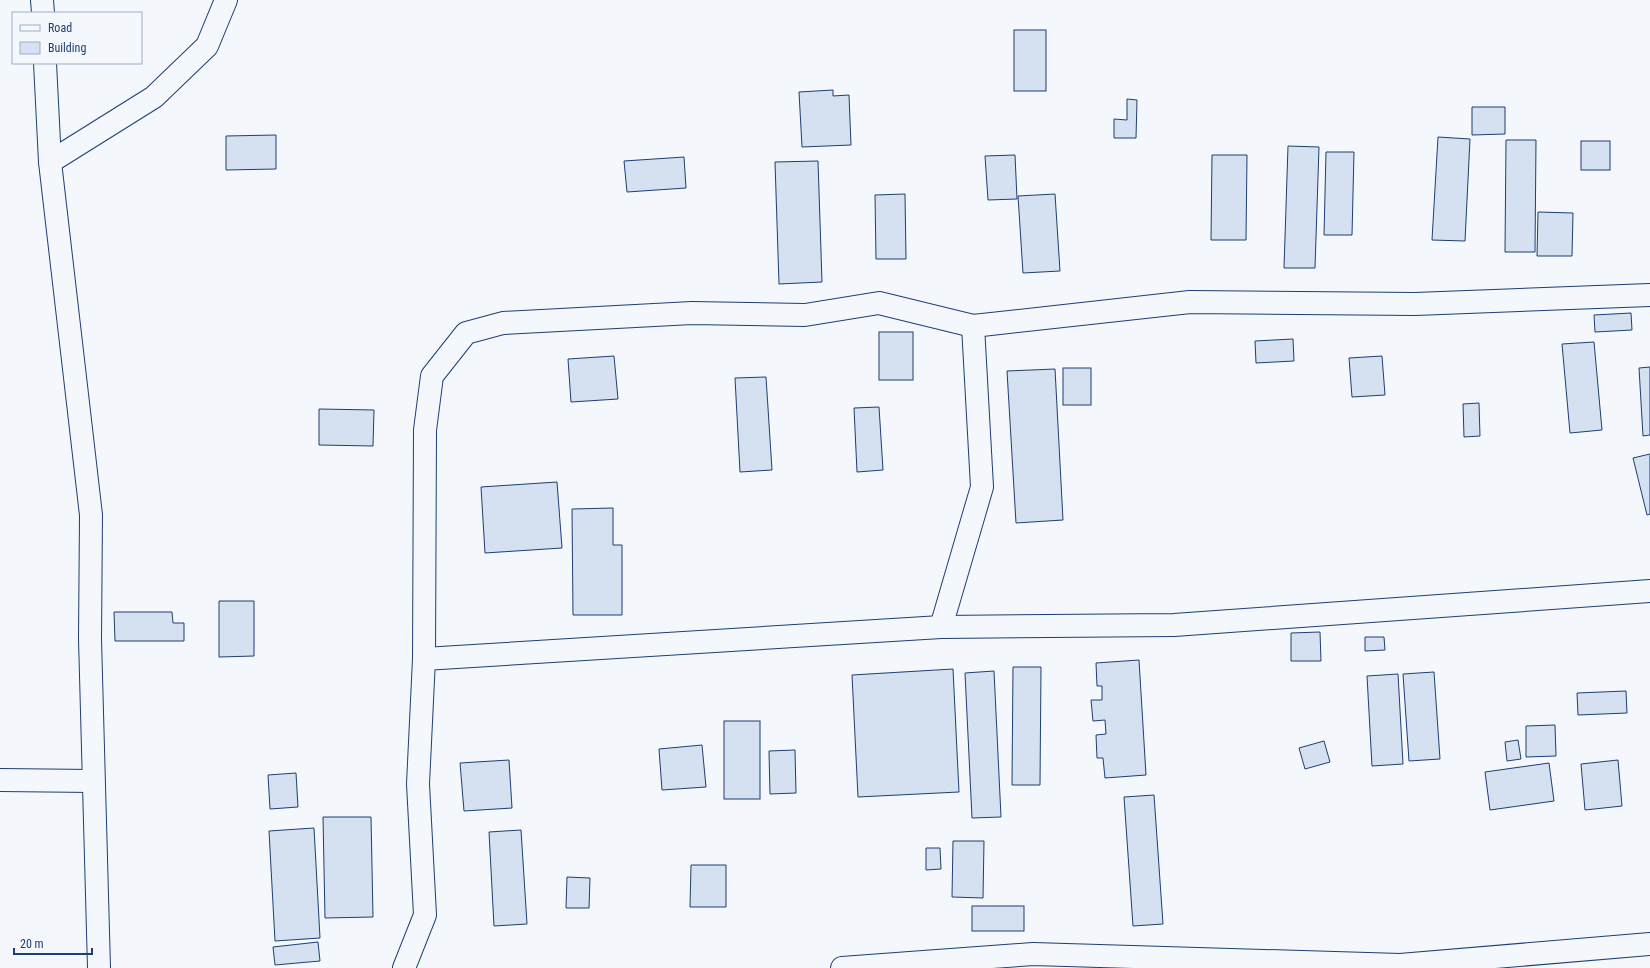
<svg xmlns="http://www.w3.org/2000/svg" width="1650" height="968" viewBox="0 0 1650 968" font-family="'Roboto Condensed',sans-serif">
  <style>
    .building { fill: #d5e0f0; stroke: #1d3f73 }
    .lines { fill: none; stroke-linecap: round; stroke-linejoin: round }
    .minor-casing { stroke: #1d3f73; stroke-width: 24 }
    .minor { stroke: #f4f7fb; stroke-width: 22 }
  </style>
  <rect width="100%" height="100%" fill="#f4f7fb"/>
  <g class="building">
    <rect x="1014" y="30" width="32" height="61"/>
    <path d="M833 90V96L849 95 851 145 802 147 799 92Z"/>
    <path d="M1127 99 1137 100 1136 138H1114V119L1127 120Z"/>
    <path d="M1472 107H1505V134L1472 135Z"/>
    <path d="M276 135V169L226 170V136Z"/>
    <path d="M1438 137 1470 139 1465 241 1432 240Z"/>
    <path d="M1506 140H1536L1535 252H1505Z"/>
    <rect x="1581" y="141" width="29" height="29"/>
    <path d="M1288 146 1319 147 1315 268H1284Z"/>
    <path d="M1326 152H1354L1352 235H1324Z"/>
    <path d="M1015 155 1017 199 988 200 985 156Z"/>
    <path d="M1212 155H1247L1246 240H1211Z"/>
    <path d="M684 157 686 188 627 192 624 161Z"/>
    <path d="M818 161 822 282 779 284 775 162Z"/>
    <path d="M905 194 906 259H876L875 195Z"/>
    <path d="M1055 194 1060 271 1023 273 1018 196Z"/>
    <path d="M1538 212 1573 213 1572 256H1537Z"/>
    <path d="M1631 313 1632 330 1595 332 1594 315Z"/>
    <rect x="879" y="332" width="34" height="48"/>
    <path d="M1293 339 1294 361 1256 363 1255 341Z"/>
    <path d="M1594 342 1602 430 1570 433 1562 344Z"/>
    <path d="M614 356 618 399 571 402 568 359Z"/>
    <path d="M1382 356 1385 395 1352 397 1349 358Z"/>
    <path d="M1650 367V435L1643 436 1639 368Z"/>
    <rect x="1063" y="368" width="28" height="37"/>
    <path d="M1055 369 1063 520 1016 523 1007 371Z"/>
    <path d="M766 377 772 470 740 472 735 378Z"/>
    <path d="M1479 403 1480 436 1464 437 1463 404Z"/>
    <path d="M879 407 883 470 857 472 854 408Z"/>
    <path d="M319 409 374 410 373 446 319 445Z"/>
    <path d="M1650 454V514L1647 515 1633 458Z"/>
    <path d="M557 482 562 548 485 553 481 487Z"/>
    <path d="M613 508V545H622V615H573L572 509Z"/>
    <path d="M219 601H254V656L219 657Z"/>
    <path d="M114 612H172L173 623H184V641H115Z"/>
    <path d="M1320 632 1321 661H1291V633Z"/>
    <path d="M1365 637H1384L1385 650 1365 651Z"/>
    <path d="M1139 660 1146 775 1105 778 1103 758H1097L1096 735 1106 734 1105 720 1093 721 1091 700H1102V686H1097L1096 663Z"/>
    <path d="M1013 667H1041L1040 785H1012Z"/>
    <path d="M953 669 959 792 858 797 852 675Z"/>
    <path d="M994 671 1001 817 972 818 965 673Z"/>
    <path d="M1434 672 1440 759 1409 761 1403 674Z"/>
    <path d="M1398 674 1403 764 1372 766 1367 676Z"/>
    <path d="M1626 691 1627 713 1578 715 1577 693Z"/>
    <rect x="724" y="721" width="36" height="78"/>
    <path d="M1555 725 1556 756 1526 757V726Z"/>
    <path d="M1518 740 1521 759 1507 761 1505 742Z"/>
    <path d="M1324 741 1330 762 1305 769 1299 748Z"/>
    <path d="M702 745 706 787 662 790 659 749Z"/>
    <path d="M795 750 796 793 770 794 769 751Z"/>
    <path d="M509 760 512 808 464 811 460 763Z"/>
    <path d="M1618 760 1622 806 1585 810 1581 764Z"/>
    <path d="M1549 763 1554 801 1490 810 1485 772Z"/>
    <path d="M296 773 298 807 270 809 268 775Z"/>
    <path d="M1154 795 1163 924 1133 926 1124 797Z"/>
    <path d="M323 817H371L373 917 325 918Z"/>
    <path d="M314 828 320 938 275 941 269 831Z"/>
    <path d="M521 830 527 924 494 926 489 832Z"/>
    <path d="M953 841H984L983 898 952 897Z"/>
    <path d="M926 848H940L941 869 926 870Z"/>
    <path d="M691 865H726V907H690Z"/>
    <path d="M567 877 590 878 589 908H566Z"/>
    <rect x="972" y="906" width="52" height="25"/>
    <path d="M318 942 320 961 275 965 273 947Z"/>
  </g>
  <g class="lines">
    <defs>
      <g id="minor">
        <path d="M42 0 43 13"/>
        <path d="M45 63 50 162 91 515 90 639 99 968"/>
        <path d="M50 162 154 97 207 46 226 0"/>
        <path d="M941 627 982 487 973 326"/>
        <path d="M424 659 941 627 1174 625 1650 591"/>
        <path d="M0 780 93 781"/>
        <path d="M404 968 425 915 418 784 424 659 425 430 432 376 466 333 503 323 692 313 805 315 879 303 973 326 1190 302 1415 304 1650 295"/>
        <path d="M842 968 1033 954 1400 965 1650 944"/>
      </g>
    </defs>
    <use href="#minor" class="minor-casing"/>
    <use href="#minor" class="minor"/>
  </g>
  <rect x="12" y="12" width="130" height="52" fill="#f4f7fb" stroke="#9eadc5"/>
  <rect x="20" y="25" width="20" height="6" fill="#f4f7fb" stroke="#9eadc5"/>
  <text x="48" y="32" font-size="12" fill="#1d3f73">Road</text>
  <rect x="20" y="42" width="20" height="12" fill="#d5e0f0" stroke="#9eadc5"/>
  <text x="48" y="52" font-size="12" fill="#1d3f73">Building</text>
  <path d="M14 948v6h78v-6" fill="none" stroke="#1d3f73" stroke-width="2"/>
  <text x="20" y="948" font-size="12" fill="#1d3f73" stroke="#f4f7fb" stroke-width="3" paint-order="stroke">20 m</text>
</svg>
